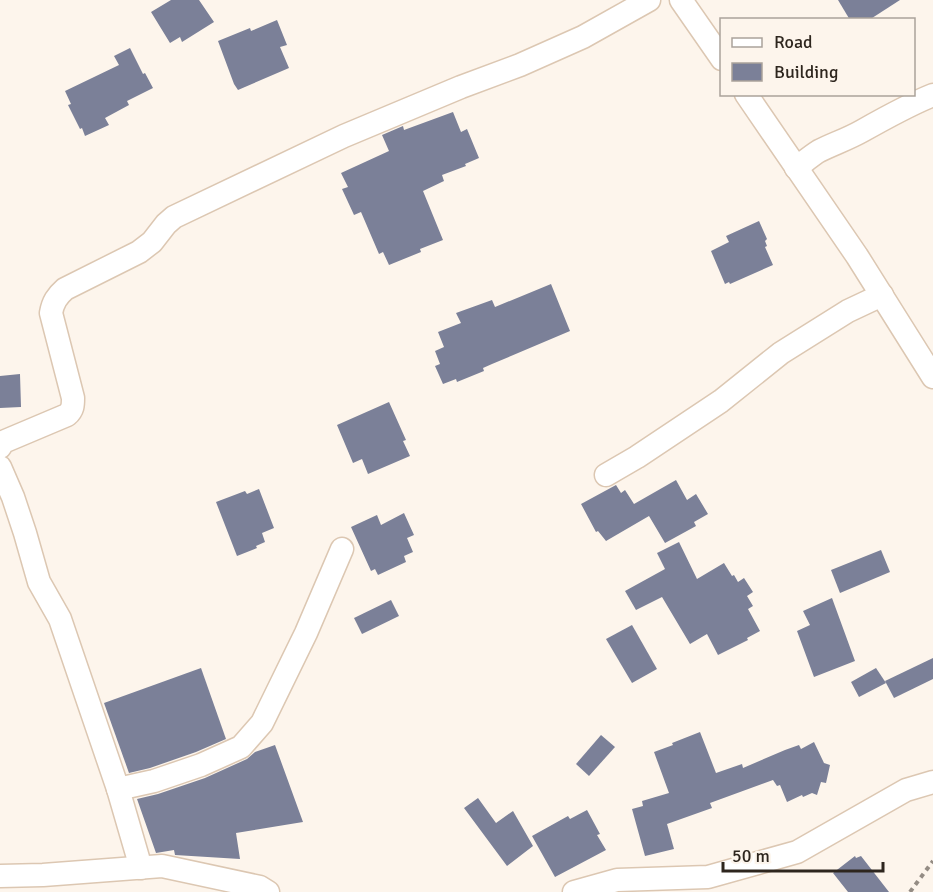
<svg xmlns="http://www.w3.org/2000/svg" width="933" height="892" viewBox="0 0 933 892" font-family="Signika,sans-serif">
  <style>
    .building { fill: #7b8098 }
    .lines { fill: none; stroke-linecap: round; stroke-linejoin: round }
    .street-casing { stroke: #dcc7b2; stroke-width: 25 }
    .path { stroke: #948c84; stroke-width: 4; stroke-dasharray: 4.5 4.5; stroke-linecap: butt }
    .street { stroke: #fff; stroke-width: 22 }
  </style>
  <rect width="100%" height="100%" fill="#fdf5ec"/>
  <g class="building">
    <path d="M171 0H199L214 22 182 42 180 37 170 43 151 12Z"/>
    <path d="M838 0H900L869 20H850Z"/>
    <path d="M277 20 287 45 280 47 289 68 238 90 234 84 218 41 250 28 251 31Z"/>
    <path d="M130 48 143 74 145 73 153 88 127 101 129 105 105 118 109 125 85 136 82 128 80 129 68 105 71 104 65 91 119 65 114 56Z"/>
    <path d="M453 112 461 132 467 129 479 158 465 164 466 166 442 175 444 181 423 191 443 240 420 249 421 252 389 265 383 252 379 254 361 212 354 215 342 189 348 187 341 173 389 151 382 135 403 126 404 130Z"/>
    <path d="M759 221 767 239 765 241 767 246 765 247 773 265 730 284 729 282 725 284 711 251 729 242 726 236Z"/>
    <path d="M551 284 570 331 492 364 483 368 484 371 457 382 456 379 443 384 435 366 440 364 435 351 444 347 438 332 461 323 456 313 492 300 495 307Z"/>
    <path d="M20 374 21 407 0 408V376Z"/>
    <path d="M389 402 406 440 403 441 410 456 368 474 362 459 353 463 337 425Z"/>
    <path d="M676 480 687 500 696 494 708 514 694 522 696 526 665 543 649 516 606 541 598 531 596 532 581 504 616 485 621 493 625 490 634 504Z"/>
    <path d="M259 489 274 528 262 533 265 542 256 546 257 548 237 556 216 502 245 491 247 494Z"/>
    <path d="M404 513 414 535 407 538 413 552 404 556 406 562 378 575 375 569 371 571 351 527 377 515 381 525Z"/>
    <path d="M679 542 697 579 724 563 732 576 734 575 738 582 744 578 753 592 747 596 753 606 748 609 760 631 747 638 748 640 718 655 707 634 690 644 662 597 636 610 625 591 665 569 657 553Z"/>
    <path d="M881 550 890 572 840 593 831 570Z"/>
    <path d="M832 598 855 661 814 677 797 631 810 625 803 611Z"/>
    <path d="M391 600 399 616 362 634 354 618Z"/>
    <path d="M632 625 657 669 632 683 606 639Z"/>
    <path d="M933 658V679L894 698 885 681Z"/>
    <path d="M201 668 226 739 196 752 150 768 129 773 104 703Z"/>
    <path d="M876 668 886 683 859 697 851 682Z"/>
    <path d="M700 732 716 773 742 764 743 768 785 750 799 745 801 749 814 742 824 763 830 765 826 783 821 782 817 795 812 793 803 797 802 795 787 802 780 785 777 786 773 780 710 803 712 808 667 824 674 849 645 856 632 809 643 806 642 801 669 793 654 752 673 745 672 743Z"/>
    <path d="M601 735 615 747 589 776 576 764Z"/>
    <path d="M275 745 303 822 236 833 240 859 175 855 174 850 156 853 137 799 158 794 205 778 247 759 255 752Z"/>
    <path d="M478 798 496 823 513 811 533 846 507 866 464 808Z"/>
    <path d="M587 810 600 834 597 835 606 850 555 877 532 836 568 816 570 819Z"/>
    <path d="M855 856 856 858 861 856 889 892H848L833 873Z"/>
  </g>
  <g class="lines">
    <defs>
      <g id="street">
        <path d="M681 0 722 59"/>
        <path d="M746 94 857 256 933 377"/>
        <path d="M796 168C804 162 811 156 819 151 833 144 848 139 862 131 885 118 908 105 933 95"/>
        <path d="M0 447 3 442 67 415C73 410 73 405 73 398L51 313C53 302 57 296 65 289L139 252 152 242 166 224 174 217 344 136 461 87 520 65 583 37 649 0"/>
        <path d="M0 467 13 497 25 533 39 582 60 619 118 789 141 868"/>
        <path d="M606 475 637 457 721 401 781 353 848 311 882 295"/>
        <path d="M118 789 154 781 201 765 241 747 262 723 306 633 342 549"/>
        <path d="M0 876 43 875 162 866 260 887 268 892"/>
        <path d="M574 892 617 880 708 877 797 852 906 790 933 782"/>
      </g>
    </defs>
    <use href="#street" class="street-casing"/>
    <path class="path" d="M910 892 933 861"/>
    <use href="#street" class="street"/>
  </g>
  <rect x="720" y="18" width="195" height="78" fill="#fdf5ec" stroke="#aaa29a" stroke-width="1.5"/>
  <rect x="732" y="38" width="30" height="9" fill="#ffffff" stroke="#aaa29a" stroke-width="1.5"/>
  <text x="774" y="48" font-size="18" fill="#2e261e">Road</text>
  <rect x="732" y="63" width="30" height="18" fill="#7b8098" stroke="#aaa29a" stroke-width="1.5"/>
  <text x="774" y="78" font-size="18" fill="#2e261e">Building</text>
  <path d="M723 862v9h160v-9" fill="none" stroke="#2e261e" stroke-width="3"/>
  <text x="732" y="862" font-size="18" fill="#2e261e" stroke="#fdf5ec" stroke-width="4.5" paint-order="stroke">50 m</text>
</svg>
